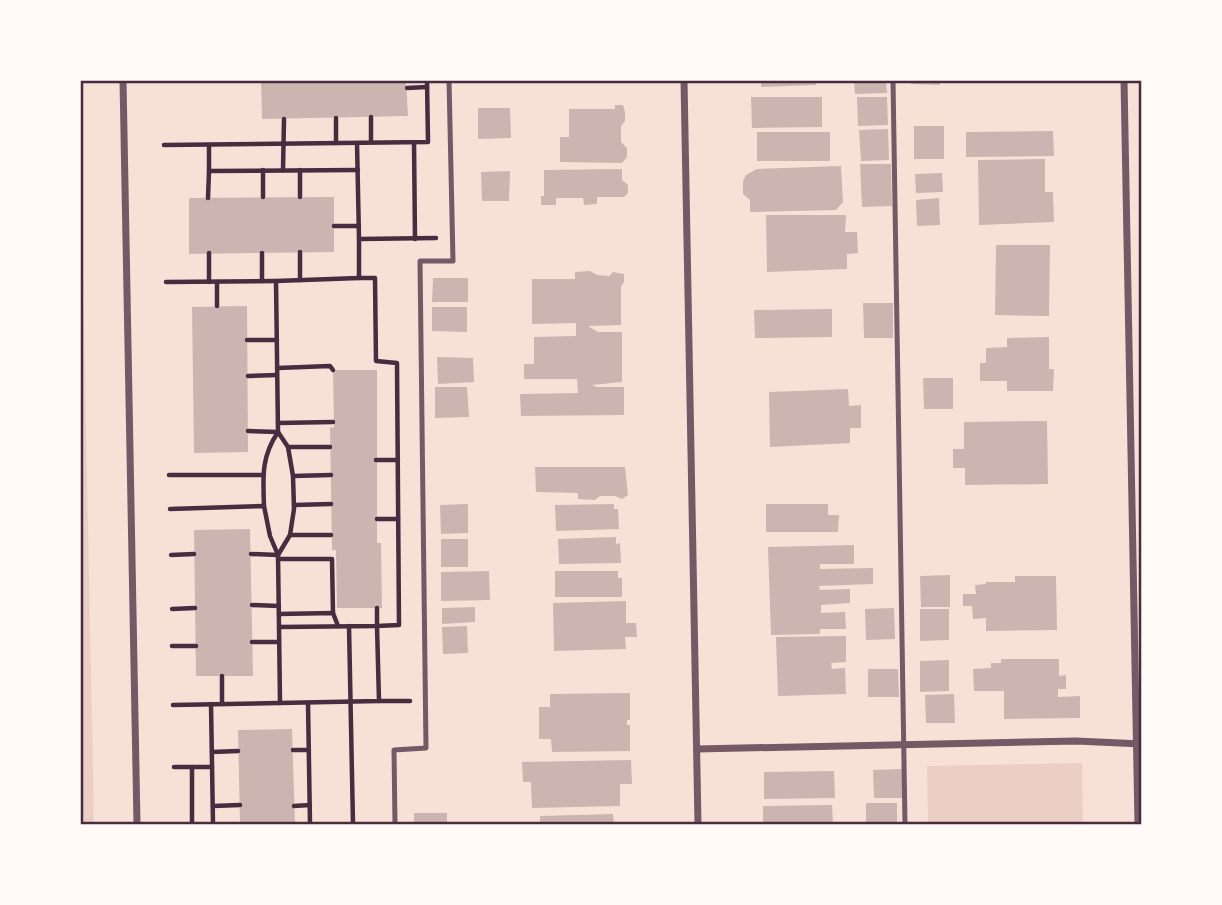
<svg xmlns="http://www.w3.org/2000/svg" width="1222" height="905" viewBox="0 0 1222 905" font-family="Roboto,sans-serif">
  <style>
    .green { fill: #ebcfc5 }
    .building { fill: #ccb4b1 }
    .lines { fill: none; stroke-linecap: round; stroke-linejoin: round }
    .path { stroke: #4a2c40; stroke-width: 4.5 }
    .service { stroke: #755966; stroke-width: 5 }
    .minor { stroke: #755966; stroke-width: 7 }
    .neatline { fill: none; stroke: #4a2c40; stroke-width: 2.5 }
  </style>
  <rect width="100%" height="100%" fill="#f7e1d7"/>
  <g class="green">
    <path d="M81 175 94 824H80Z"/>
    <path d="M1082 763 1083 824H928L927 766Z"/>
  </g>
  <g class="building">
    <path d="M261 80H406L408 116 262 119Z"/>
    <path d="M761 80H816V85L761 87Z"/>
    <path d="M854 80H886L887 93 855 94Z"/>
    <path d="M911 80H940V85L911 84Z"/>
    <path d="M751 97H822V127L752 128Z"/>
    <path d="M857 97H887L888 125 858 126Z"/>
    <path d="M615 105H623L625 112V121L621 126V142L627 148V157L622 163 560 162V137H569V109H615Z"/>
    <path d="M478 108H510L511 138 478 139Z"/>
    <rect x="914" y="126" width="30" height="33"/>
    <path d="M888 129 889 160 861 161 859 130Z"/>
    <path d="M1053 131 1054 156 966 157V132Z"/>
    <rect x="757" y="132" width="73" height="29"/>
    <path d="M1045 159V192H1053L1054 222 979 225 978 160Z"/>
    <path d="M860 164H891L892 206 862 207Z"/>
    <path d="M841 166 843 202 836 210 750 212V200L743 194V181L746 175 757 169Z"/>
    <path d="M622 169V180L628 185V193L624 197H597V204L584 205 583 198H556V205H541V196H544V170Z"/>
    <path d="M510 171 509 201H482L481 172Z"/>
    <path d="M942 173 943 192 916 193 915 174Z"/>
    <path d="M334 197V252L189 254V198Z"/>
    <path d="M939 198 940 225 917 226 916 200Z"/>
    <path d="M766 215H846L845 232H857L858 253 847 254V269L767 272Z"/>
    <path d="M996 245H1050L1049 316 995 315Z"/>
    <path d="M590 271 597 275 609 276 613 272 624 274V282L621 286V325L588 326 598 332H622V382L592 385 596 387H624V415L521 416 520 394 578 393 577 379H524V364H534V337L576 336V323L532 324V279H575V272Z"/>
    <path d="M433 278H468V302H432Z"/>
    <path d="M863 303H893V338H864Z"/>
    <path d="M247 306 248 452 194 453 192 307Z"/>
    <path d="M432 307H467V332L432 331Z"/>
    <path d="M832 309V337L755 338 754 310Z"/>
    <path d="M1049 337V369H1054L1053 391H1007V381H980V363H986V348L1007 347V338Z"/>
    <path d="M437 357 473 358 474 382 438 384Z"/>
    <path d="M333 370H377V543H381L382 608H337L336 550H332L330 427 334 428Z"/>
    <path d="M923 378H953V409H924Z"/>
    <path d="M435 387H467L469 417 435 418Z"/>
    <path d="M848 389 849 406 861 405V428H850V443L770 447 769 392Z"/>
    <path d="M1047 421 1048 484 965 485V468H953V449H964V422Z"/>
    <path d="M535 467H625L628 495 622 499 615 496H600L595 500 578 499V493L536 492Z"/>
    <path d="M468 504V533L441 534 440 505Z"/>
    <path d="M614 504V509H618L619 529 556 531 555 505Z"/>
    <path d="M766 504H828V515H839L838 532H766Z"/>
    <path d="M250 529 253 676H196L194 530Z"/>
    <path d="M616 537V544L620 543 621 563 559 564 558 539Z"/>
    <rect x="441" y="539" width="27" height="28"/>
    <path d="M854 545V564H820V569L873 568V584L819 586 820 590 850 589V603L821 605V613L845 612 846 629H820V634L771 635 768 547Z"/>
    <path d="M489 571 490 600 441 601V572Z"/>
    <path d="M555 571H618V578H622V597H555Z"/>
    <path d="M950 575V607H921L920 576Z"/>
    <path d="M1015 576H1056L1057 630 986 631V618L973 619 972 606H963V594H976L975 585 986 584V582H1015Z"/>
    <path d="M626 601V623H636L637 637H625L626 649 554 651 553 603Z"/>
    <path d="M475 607V622L442 624V608Z"/>
    <path d="M894 608 895 639 866 640 865 609Z"/>
    <path d="M920 609H949V640L920 641Z"/>
    <path d="M467 626 468 653 443 654 442 627Z"/>
    <path d="M846 636V662L831 663 832 669 845 668 846 694 778 696 776 637Z"/>
    <path d="M1001 659H1059V676L1066 675V689H1058V697L1080 696V718L1004 719V691H974L973 669 991 668V663H1001Z"/>
    <path d="M949 660V691L920 692V661Z"/>
    <path d="M868 669H898L899 697H868Z"/>
    <path d="M630 693V720H627V725H630V751L552 752 551 739H539V707H550V694Z"/>
    <path d="M954 694 955 723H926L925 695Z"/>
    <path d="M292 729 295 824H240L238 730Z"/>
    <path d="M631 760 632 784H620V806L532 808 531 782H523L522 762Z"/>
    <path d="M902 769V798H874L873 770Z"/>
    <path d="M834 771 835 798 764 799V772Z"/>
    <rect x="866" y="803" width="31" height="21"/>
    <path d="M832 805 833 824H763V806Z"/>
    <rect x="414" y="813" width="33" height="11"/>
    <path d="M613 814 614 824H540V816Z"/>
  </g>
  <g class="lines">
    <g class="path">
      <path d="M407 88 427 87"/>
      <path d="M336 118V143"/>
      <path d="M371 142V117"/>
      <path d="M414 142 415 239"/>
      <path d="M357 143 359 239 436 238"/>
      <path d="M164 145 428 142 427 80"/>
      <path d="M209 145V171L358 170"/>
      <path d="M263 170V197"/>
      <path d="M283 170 284 119"/>
      <path d="M300 170V197"/>
      <path d="M208 198 209 171"/>
      <path d="M334 226H359"/>
      <path d="M209 253V282"/>
      <path d="M262 253V281"/>
      <path d="M300 280V252"/>
      <path d="M166 282 276 281"/>
      <path d="M217 306V282"/>
      <path d="M247 340H277"/>
      <path d="M277 368 330 366 333 370"/>
      <path d="M248 376 277 375"/>
      <path d="M278 423 333 422"/>
      <path d="M248 431 278 432 276 281 359 278"/>
      <path d="M288 447H330"/>
      <path d="M376 460H398"/>
      <path d="M169 475H263"/>
      <path d="M293 476 331 475"/>
      <path d="M294 505 331 504"/>
      <path d="M170 509 264 506 270 536 278 555 279 627"/>
      <path d="M377 519H398"/>
      <path d="M290 535H331"/>
      <path d="M251 554 278 555 290 535 294 509 293 476 288 447 278 432C261 457 263 477 264 506"/>
      <path d="M171 555 194 554"/>
      <path d="M278 559H332L333 613"/>
      <path d="M252 605 279 606"/>
      <path d="M172 609 195 608"/>
      <path d="M279 614 333 613 338 626"/>
      <path d="M349 626 353 824"/>
      <path d="M252 642H279"/>
      <path d="M172 646H196"/>
      <path d="M222 676V704"/>
      <path d="M379 701H410"/>
      <path d="M280 703 279 627 377 626V608"/>
      <path d="M308 703 310 824"/>
      <path d="M211 704 213 824"/>
      <path d="M173 705 379 701 377 626 399 625 397 363 376 361 375 278H359V239"/>
      <path d="M293 750H309"/>
      <path d="M212 752 238 751"/>
      <path d="M174 767H212"/>
      <path d="M192 767V824"/>
      <path d="M213 806 240 805"/>
      <path d="M294 806 310 805"/>
    </g>
    <g class="service">
      <path d="M893 80 905 824"/>
      <path d="M395 824 394 750 426 748 420 261H453L449 80"/>
    </g>
    <g class="minor">
      <path d="M123 80 137 824"/>
      <path d="M684 80 698 824"/>
      <path d="M1124 80 1138 824"/>
      <path d="M697 749 1076 741 1142 744"/>
    </g>
  </g>
  <rect width="1222" height="905" fill="none" stroke="#fffaf5" stroke-width="164"/>
  <rect x="82" y="82" width="1058" height="741" class="neatline"/>
</svg>
